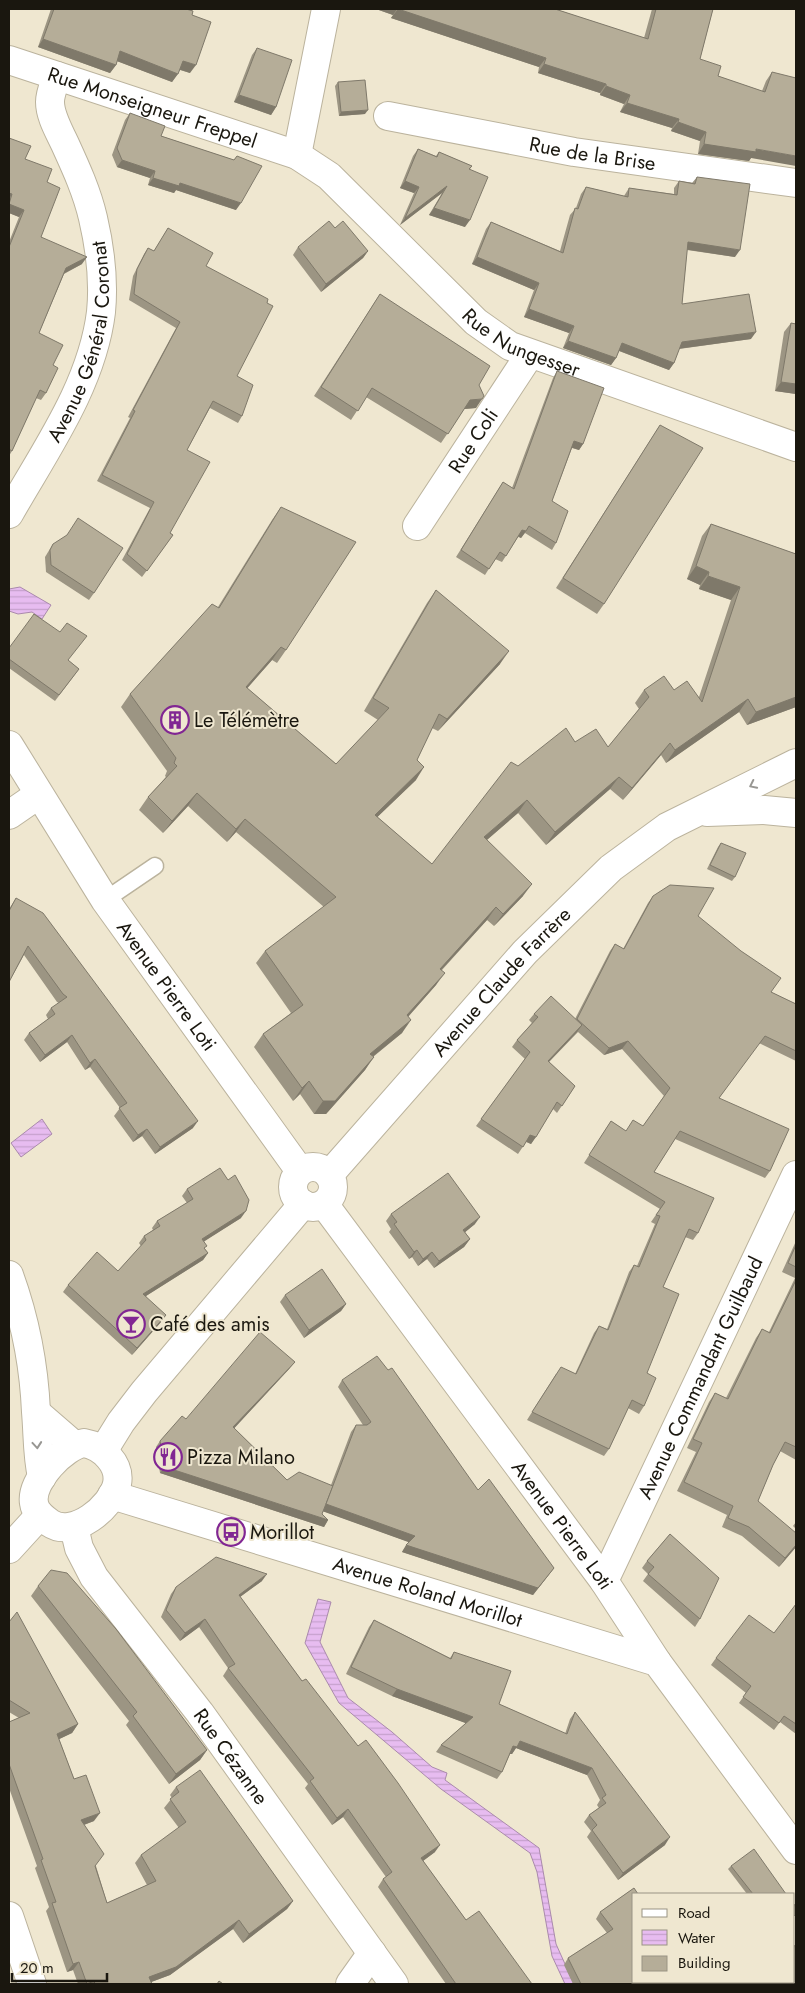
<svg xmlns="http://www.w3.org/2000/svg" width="805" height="1993" viewBox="0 0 805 1993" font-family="Jost,sans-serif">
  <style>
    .water { fill: url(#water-rules); stroke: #aa8aac }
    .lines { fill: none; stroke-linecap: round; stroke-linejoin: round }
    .lane-casing { stroke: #bbb39d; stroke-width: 19 }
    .street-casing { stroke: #bbb39d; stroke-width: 30 }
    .secondary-casing { stroke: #bbb39d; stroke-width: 30 }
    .lane { stroke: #fff; stroke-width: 16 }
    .street { stroke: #fff; stroke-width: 28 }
    .secondary { stroke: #fff; stroke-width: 28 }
    .wall { fill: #9c9583 }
    .shaded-wall { fill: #7f796a }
    .building { fill: #b5ad98; stroke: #7f796a }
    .oneway { stroke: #989793 }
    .labels { text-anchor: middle; stroke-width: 4; stroke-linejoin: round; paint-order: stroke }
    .street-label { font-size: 20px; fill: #1a170f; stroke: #efe7d0 }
    .poi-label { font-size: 20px; fill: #1a170f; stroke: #efe7d0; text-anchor: start }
  </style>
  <defs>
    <pattern id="water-rules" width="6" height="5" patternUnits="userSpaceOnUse" patternTransform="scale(1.25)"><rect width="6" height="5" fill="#e7bcf0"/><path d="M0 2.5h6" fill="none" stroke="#c6a1cd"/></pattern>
  </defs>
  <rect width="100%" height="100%" fill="#efe7d0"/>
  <g class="water">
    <path d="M20 587 51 605 42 619 32 612 18 614 9 611V589Z"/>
    <path d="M42 1119 52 1134 21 1157 11 1143Z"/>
    <path d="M318 1599 331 1602 320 1642 348 1698 392 1732 432 1767 447 1773 445 1780 539 1848 556 1944 574 1984H565L552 1956 537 1872 530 1853 441 1789 339 1703 305 1643Z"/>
  </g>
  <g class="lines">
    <defs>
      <path id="lane" d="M105 900 155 866"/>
      <g id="street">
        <path id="s1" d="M9 60 297 155 329 176 476 322 510 346 796 447"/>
        <path id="s2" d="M388 116 574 152 796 183"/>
        <path d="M297 155 326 9"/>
        <path id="s3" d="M9 514C44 452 92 386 101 312 104 282 100 248 93 218 87 192 76 168 65 144 59 131 50 116 50 102 50 93 54 85 57 76"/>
        <path id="s4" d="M417 526 530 354"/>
        <path id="s5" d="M9 745 105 900 300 1171"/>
        <path d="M9 815 38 795"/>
        <path id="s6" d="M324 1204 604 1581 657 1662"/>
        <path d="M9 1275C25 1319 34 1365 36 1412 38 1434 37 1455 42 1477"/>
        <path d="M37 1413 74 1445"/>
        <path id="s7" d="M74 1527 79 1548 94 1577 200 1713 394 1984"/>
        <path id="s8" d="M604 1581 796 1175"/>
        <path d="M9 1916 32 1984"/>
        <path d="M350 1984 372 1953"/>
      </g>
      <g id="secondary">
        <path d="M707 812 764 810 796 813"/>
        <circle cx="313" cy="1187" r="20"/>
        <path id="s9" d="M329 1175 525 952 611 868 667 827 796 763"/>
        <path d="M84 1443C102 1446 121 1464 117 1484 112 1507 73 1539 50 1523 43 1518 35 1512 34 1503 30 1481 64 1446 84 1443Z"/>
        <path d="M103 1451 121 1422 144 1392 303 1204"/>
        <path id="s10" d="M112 1495 657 1662 796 1850"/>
        <path d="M9 1549 40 1515"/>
      </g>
    </defs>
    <use href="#lane" class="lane-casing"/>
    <use href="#street" class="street-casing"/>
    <use href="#secondary" class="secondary-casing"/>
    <use href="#lane" class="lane"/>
    <use href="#street" class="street"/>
    <use href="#secondary" class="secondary"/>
  </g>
  <g class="wall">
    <path d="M51 9H186L192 15 190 73 180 70 172 82 117 61 116 65 110 73 38 47Z"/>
    <path d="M376 9H555L644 38 652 9H713L700 59 718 76 762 91 766 81 772 72 751 158 749 161 698 154 700 141 671 131 672 128 620 112 624 104 600 95V93L538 73 539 67 391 18 393 15Z"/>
    <path d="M257 48 276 107 271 115 234 102 252 55Z"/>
    <path d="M338 82 365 114 339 116 335 86Z"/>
    <path d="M130 113 161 136 234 160 237 156 236 210 176 190 174 193 148 185 150 178 117 167 112 155 125 120Z"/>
    <path d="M9 138 25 159 47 182 41 237 82 264 64 274 39 333 53 365 46 393 41 400 36 398 12 451 9 456V242L19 217 9 213Z"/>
    <path d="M418 149 436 156 439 152 472 166 470 169 465 227 429 215 442 193 400 225 414 193 400 188 413 156Z"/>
    <path d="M697 177 735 257 687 250 682 304 751 339 679 349 674 363 669 370 619 351 616 358 611 365 563 348 569 333 524 317 534 290 472 264 486 229 491 222 560 251 570 215 576 208 581 194 586 187 624 196 629 188 674 194V188L679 181 692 183Z"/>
    <path d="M168 228 206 266 237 376 242 416 238 423 210 408 187 450 170 533 173 535 142 577 122 560 150 508 97 481 130 418 128 417 176 328 129 300 133 276 144 254 148 248 154 251Z"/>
    <path d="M335 228 368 251 363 258 321 292 293 255 298 247Z"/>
    <path d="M380 294 479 385 476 408 464 409 441 443 366 397 351 420 314 396Z"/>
    <path d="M791 323 796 324V394L775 391 784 332Z"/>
    <path d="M557 371 583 444 579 450 572 448 552 501 556 543 552 550 525 533 521 538 518 537 502 562 495 559 485 575 456 557 503 482 512 488 553 378Z"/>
    <path d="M660 425 604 604 597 614 556 588Z"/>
    <path d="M281 507 286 650 277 663 272 660 247 688 336 764 378 720 364 711 427 603 436 590 500 664 438 731 432 728 417 760 416 780 377 817 432 864 518 766 575 742 608 747 639 709 635 703 644 690H674L699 697 731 600 699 589 700 585 687 579 702 536 711 524 796 554V707L747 725 739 712 666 763 661 755 623 800 610 789 546 845 518 813 487 840 523 896 494 926 487 920 442 970 436 985 408 1017 402 1033 373 1057 365 1070 326 1114H314L300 1094 293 1101 254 1047 263 1034 291 1013 256 963 265 951 324 907 236 832 227 842 188 806 163 833 139 810 148 797 166 777 165 776 167 771 121 707 130 694 218 607 272 520Z"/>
    <path d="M53 544 94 593 89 600 46 572 45 557Z"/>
    <path d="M9 648 68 660 79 669 55 701 9 668Z"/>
    <path d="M721 843 735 877 732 881 707 869 718 847Z"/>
    <path d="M653 896 698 916 771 992 796 1004V1061L759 1043 719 1098 770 1171 765 1178 675 1139 654 1172 698 1233 693 1240 685 1237 663 1287 647 1373 644 1406 639 1414 628 1408 609 1449 604 1456 527 1420 556 1374H575L594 1333 599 1326 607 1329 629 1272 634 1265 637 1266 655 1224 651 1222 660 1209 584 1163 611 1121 626 1131 643 1126 664 1096 622 1049 604 1055 578 1032 549 1062 575 1086 557 1113 553 1109 531 1144 526 1142 518 1154 476 1126 525 1059 512 1047 517 1040 532 1023 529 1020 534 1014 575 1019 610 951 615 944 623 949 648 903Z"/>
    <path d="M16 898 193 1128 155 1154 142 1136 133 1142 114 1116 120 1108 90 1067 85 1070 67 1042 40 1062 24 1040 29 1033 48 1019 46 1015 51 1008 59 1003 57 1002 24 955 9 982V909Z"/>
    <path d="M187 1189 241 1218 204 1241 205 1249 208 1253 203 1260 146 1296 161 1322 132 1355 63 1292 68 1285 118 1271 141 1246 139 1243 144 1236 153 1230 152 1228 157 1221 187 1203 182 1196Z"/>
    <path d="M391 1214 475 1224 465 1232 470 1239 464 1247 434 1268 427 1259 418 1266 412 1257 409 1259 389 1232 391 1229 386 1221Z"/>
    <path d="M796 1241V1460L780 1451 773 1465 758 1501 796 1547 779 1567 742 1536 722 1527 727 1515 677 1491 696 1452 687 1448 709 1402 715 1393 726 1398 756 1338 762 1329 769 1332 795 1278 782 1272Z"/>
    <path d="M285 1295 346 1304 341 1311 304 1338 280 1302Z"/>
    <path d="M290 1368 234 1428 287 1480 331 1485 351 1432 356 1425H363L338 1387 342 1380 478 1490 554 1568 533 1595 402 1552 409 1542 323 1511 322 1514 328 1520 324 1527 160 1473 156 1447 160 1441 186 1419Z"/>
    <path d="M796 1522V1529L793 1526Z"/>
    <path d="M670 1534 700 1619 695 1627 643 1581 648 1574 642 1568 647 1561Z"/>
    <path d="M262 1581 240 1597 302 1681 435 1852 423 1861 466 1920 532 1984H446L378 1887 383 1879 386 1877 343 1817 332 1825 305 1788 308 1784 223 1676 228 1668 199 1627 180 1641 161 1617 171 1594 176 1587Z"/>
    <path d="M38 1586 207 1750 200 1760 169 1784 126 1725 129 1721 31 1596Z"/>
    <path d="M796 1604V1734L780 1722 774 1730 739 1703 746 1693 711 1665 716 1658 774 1633Z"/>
    <path d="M374 1620 450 1658 454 1652 499 1704 565 1734 570 1719 575 1712 665 1845 618 1880 587 1837 591 1831 584 1822 589 1815 599 1808 597 1805 600 1800 587 1775 516 1748 512 1754H510L502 1772 497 1779 436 1752 441 1745 466 1723 392 1696 346 1674 369 1627Z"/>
    <path d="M9 1622 78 1724 72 1733 59 1739 74 1779 94 1821 84 1825 96 1866 107 1903 147 1885 135 1863 141 1855 179 1828 164 1808 172 1798 170 1795 176 1787 293 1901 287 1909 243 1943 233 1929 170 1975 151 1982 152 1984H78L73 1970 67 1972 46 1911 49 1907 35 1868 37 1866 9 1788V1722L19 1718 9 1712Z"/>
    <path d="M731 1866 786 1894H747L728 1869Z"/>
    <path d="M634 1888V1982L673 1984H573L564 1965 568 1958 607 1933 596 1919 600 1912Z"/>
    <path d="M752 1982H794L796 1984H753Z"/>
  </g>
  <g class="shaded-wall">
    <path d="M376 9H397L393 15Z"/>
    <path d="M398 9 546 58 539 67 391 18Z"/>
    <path d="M43 39 116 65 110 73 38 47Z"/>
    <path d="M120 51 178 74 172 82 114 60Z"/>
    <path d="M183 61 196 65 190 73 178 69Z"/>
    <path d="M544 64 606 84 600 93 538 73Z"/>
    <path d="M606 86 630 95 624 104 600 95Z"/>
    <path d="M239 95 276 107 271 115 234 102Z"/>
    <path d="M627 103 679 119 672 128 620 112Z"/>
    <path d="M368 110 365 114 339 116 341 112Z"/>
    <path d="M678 122 706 132 700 141 671 131Z"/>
    <path d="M704 144 756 149 796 156V166L751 158 749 161 698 154Z"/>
    <path d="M122 160 155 171 150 178 117 167Z"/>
    <path d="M153 178 180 183 241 203 236 210 176 190 174 193 148 185Z"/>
    <path d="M405 181 419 187 414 193 400 188Z"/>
    <path d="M447 186 442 193 400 225 405 218Z"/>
    <path d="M9 193 12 194 9 199Z"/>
    <path d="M9 204 24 210 19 217 9 213Z"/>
    <path d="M434 208 470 220 465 227 429 215Z"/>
    <path d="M688 242 740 250 735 257 683 249Z"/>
    <path d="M368 251 363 258 321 292 326 284Z"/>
    <path d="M87 257 82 264 61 275 66 268Z"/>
    <path d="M477 257 539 283 534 290 472 264Z"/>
    <path d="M529 309 574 326 569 333 524 317Z"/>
    <path d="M756 332 751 339 677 349 682 342Z"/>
    <path d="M568 341 616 358 611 365 563 348Z"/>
    <path d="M622 343 674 363 669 370 617 350Z"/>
    <path d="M781 382 796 384V394L775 391Z"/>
    <path d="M482 399 476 408 464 409 470 400Z"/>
    <path d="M574 441 583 444 579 450 570 447Z"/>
    <path d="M522 530 526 531 521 538 518 536Z"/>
    <path d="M696 566 709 572 700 585 687 579Z"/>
    <path d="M708 576 740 587 731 600 699 589Z"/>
    <path d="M281 647 272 660 237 700 246 687Z"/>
    <path d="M509 651 500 664 438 731 447 719Z"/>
    <path d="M796 697V707L747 725 756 712Z"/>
    <path d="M748 699 739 712 666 763 675 750Z"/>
    <path d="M670 743 661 755 623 800 632 788Z"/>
    <path d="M424 767 416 780 366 828 375 815Z"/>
    <path d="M619 777 610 789 546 845 555 832Z"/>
    <path d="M197 793 188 806 163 833 172 821Z"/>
    <path d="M527 800 518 813 475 850 484 837Z"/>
    <path d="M245 819 236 832 227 842 236 829Z"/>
    <path d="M532 884 523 896 494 926 503 914Z"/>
    <path d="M496 907 487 920 431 981 440 969Z"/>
    <path d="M445 973 436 985 398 1028 407 1015Z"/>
    <path d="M411 1020 402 1033 361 1066 370 1054Z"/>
    <path d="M582 1025 577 1032 543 1068 548 1061Z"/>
    <path d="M72 1035 67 1042 40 1062 45 1055Z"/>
    <path d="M628 1041 622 1049 604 1055 609 1048Z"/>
    <path d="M374 1057 365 1070 326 1114H314L323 1101Z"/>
    <path d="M95 1059 90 1067 85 1070 90 1063Z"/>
    <path d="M309 1081 300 1094 293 1101 302 1088Z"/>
    <path d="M198 1121 193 1128 155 1154 160 1147Z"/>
    <path d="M147 1129 142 1136 133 1142 138 1135Z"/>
    <path d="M530 1135 536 1137 531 1144 525 1141Z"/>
    <path d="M246 1211 241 1218 197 1246 202 1239Z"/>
    <path d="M480 1217 475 1224 458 1238 463 1230Z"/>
    <path d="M470 1239 464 1247 434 1268 439 1261Z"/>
    <path d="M417 1250 412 1257 409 1259 414 1252Z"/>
    <path d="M432 1252 427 1259 418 1266 423 1259Z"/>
    <path d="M208 1253 203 1260 138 1301 143 1294Z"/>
    <path d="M346 1304 341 1311 304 1338 309 1330Z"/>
    <path d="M166 1315 161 1322 132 1355 137 1348Z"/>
    <path d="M295 1362 290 1368 229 1434 233 1427Z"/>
    <path d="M165 1467 328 1520 324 1527 160 1473Z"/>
    <path d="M326 1504 415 1536 411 1543 322 1511Z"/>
    <path d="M406 1545 554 1568 533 1595 402 1552Z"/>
    <path d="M796 1545V1547L779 1567 785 1558Z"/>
    <path d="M267 1574 262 1581 233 1602 239 1595Z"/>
    <path d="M205 1619 199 1627 180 1641 185 1633Z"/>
    <path d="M397 1689 473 1717 468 1724 392 1696Z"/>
    <path d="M78 1724 72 1733 51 1743 57 1734Z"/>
    <path d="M520 1741 592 1768 587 1775 516 1748 512 1754H508L513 1746Z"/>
    <path d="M207 1750 200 1760 169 1784 176 1774Z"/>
    <path d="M348 1809 343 1817 332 1825 337 1818Z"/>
    <path d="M100 1813 94 1821 75 1828 81 1820Z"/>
    <path d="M670 1837 665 1845 618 1880 623 1873Z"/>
    <path d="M440 1845 435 1852 416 1866 421 1858Z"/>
    <path d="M293 1901 287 1909 243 1943 249 1934Z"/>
    <path d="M239 1920 233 1929 170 1975 146 1984 149 1977Z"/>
    <path d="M79 1962 73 1970 67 1972 73 1964Z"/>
  </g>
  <g class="building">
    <path d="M54 9H186L193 11 192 15 211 22 196 65 183 61 178 74 120 51 116 65 43 39Z"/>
    <path d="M398 9H555L648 39 656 9H713L700 59 721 66 718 76 765 92 772 72 796 78V156L756 149V152L704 144 706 132 678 122 679 119 627 103 630 95 606 86V84L544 64 546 58Z"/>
    <path d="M257 48 292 60 276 107 239 95Z"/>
    <path d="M365 80 368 110 341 112 338 82Z"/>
    <path d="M130 113 165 126 161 136 234 160 237 156 262 166 241 203 180 183 179 186 153 178 155 171 122 160 117 148Z"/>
    <path d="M9 138 31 146 25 159 52 169 47 182 60 188 41 237 87 257 66 268 39 333 63 345 53 365 58 368 46 393 40 390 12 451 9 449V247L24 210 9 204 12 194 9 193Z"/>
    <path d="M418 149 437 157 439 152 472 166 469 169 488 177 470 220 434 208 447 186 405 218 419 187 405 181Z"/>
    <path d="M697 177 750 184 740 250 688 242 682 304 749 294 756 332 682 342 674 363 622 343 616 358 568 341 574 326 529 309 539 283 477 257 491 222 563 253 575 208 578 209 586 187 628 197 629 188 677 195 679 181 695 184Z"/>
    <path d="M329 221 335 228 343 221 368 251 326 284 298 247Z"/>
    <path d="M168 228 213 253 206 266 268 299 267 303 273 306 237 376 253 385 242 416 213 401 187 450 210 462 170 533 173 535 147 571 127 554 154 502 102 475 135 411 133 410 180 322 134 294 137 269 148 248 154 251Z"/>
    <path d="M380 294 490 366 479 385 484 396 482 399 470 400 448 434 372 388 358 411 321 387Z"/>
    <path d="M791 323 796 324V384L781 382Z"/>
    <path d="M557 371 604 388 583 444 574 441 552 501 568 511 556 543 529 526 526 531 522 530 506 556 500 552 489 569 461 550 503 482 514 489Z"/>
    <path d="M660 425 703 448 604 604 563 578Z"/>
    <path d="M281 507 356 542 286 650 281 647 246 687 336 764 389 708 373 698 436 590 509 651 447 719 439 714 417 760 424 767 375 815 432 864 511 762 518 766 566 728 575 742 596 729 608 747 649 697 644 690 664 676 674 690 687 681 702 702 740 587 708 576 709 572 696 566 711 524 796 554V697L756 712 748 699 675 750 670 743 632 788 619 777 555 832 527 800 484 837 532 884 503 914 496 907 440 969 445 973 407 1015 411 1020 370 1054 374 1057 335 1101H323L309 1081 302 1088 263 1034 303 1005 265 951 336 897 245 819 236 829 197 793 172 821 148 797 177 766 174 763 176 758 130 694 212 604 219 608Z"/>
    <path d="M78 518 123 548 94 593 51 565 50 550 53 544 67 535Z"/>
    <path d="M34 614 60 632 67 623 87 636 68 660 79 669 59 695 9 659V648Z"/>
    <path d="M721 843 746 853 735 877 710 865Z"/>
    <path d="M670 885 714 888 698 916 741 951 781 978 771 992 796 1004V1051L765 1036 719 1098 789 1129 770 1171 680 1131 654 1172 714 1198 698 1233 689 1229 663 1287 679 1294 647 1373 656 1378 644 1406 632 1400 609 1449 532 1412 561 1367 576 1374 599 1326 608 1330 634 1265 639 1267 660 1216 656 1215 665 1202 589 1155 611 1121 626 1131 633 1120 643 1126 670 1088 628 1041 609 1048 577 1019 615 944 624 949 653 896Z"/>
    <path d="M16 898 43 913 198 1121 160 1147 147 1129 138 1135 119 1108 127 1103 95 1059 90 1063 72 1035 45 1055 29 1033 55 1014 51 1008 67 997 63 994 28 946 9 982V911Z"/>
    <path d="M551 996 582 1025 548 1061 575 1086 562 1106 557 1102 536 1137 530 1135 523 1147 481 1119 530 1052 517 1040 538 1017 534 1014Z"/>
    <path d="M220 1168 228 1180 235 1175 249 1200 246 1211 202 1239 207 1246 204 1248 208 1253 143 1294 166 1315 137 1348 68 1285 97 1252 118 1271 146 1240 144 1236 160 1226 157 1221 193 1199 187 1189Z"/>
    <path d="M448 1173 480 1217 463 1230 470 1239 439 1261 432 1252 423 1259 417 1250 414 1252 394 1224 397 1222 391 1214Z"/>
    <path d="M796 1245V1267L788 1263Z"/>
    <path d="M322 1269 346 1304 309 1330 285 1295Z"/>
    <path d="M796 1280V1447L785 1442 773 1465 758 1501 796 1533V1545L785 1558 749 1527 728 1518 733 1506 684 1482 702 1443 693 1439 715 1393 728 1399 762 1329 770 1333Z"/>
    <path d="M260 1332 295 1362 233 1427 287 1480 299 1472 333 1486 322 1514 328 1520 165 1467 160 1441 182 1416 186 1419Z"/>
    <path d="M377 1356 388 1370 392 1368 478 1490 489 1479 554 1568 538 1588 406 1545 415 1536 326 1504 356 1425H367L371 1422 342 1380Z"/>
    <path d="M670 1534 719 1578 700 1619 648 1574 654 1567 647 1561Z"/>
    <path d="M216 1557 267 1574 239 1595 302 1681 306 1679 358 1746 366 1740 398 1783 440 1845 421 1858 466 1920 479 1911 532 1984H456L383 1879 392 1872 348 1809 337 1818 310 1781 314 1778 228 1668 235 1664 205 1619 185 1633 166 1610 176 1587Z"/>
    <path d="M51 1570 67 1573 116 1629 207 1750 176 1774 133 1716 137 1712 38 1586Z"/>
    <path d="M796 1604V1724L784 1716 779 1723 743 1697 751 1686 716 1658 749 1615 774 1633Z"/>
    <path d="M17 1612 78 1724 57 1734 74 1779 86 1775 100 1813 81 1820 104 1854 95 1866 107 1903 156 1881 141 1855 186 1822 170 1799 179 1792 176 1787 200 1770 293 1901 249 1934 239 1920 176 1967 149 1977 152 1984H95L94 1981 87 1984 79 1962 73 1964 52 1903 56 1902 41 1860 43 1859 9 1764V1722L30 1713 9 1700V1622Z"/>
    <path d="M374 1620 451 1659 454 1652 511 1671 499 1704 567 1734 575 1712 670 1837 623 1873 592 1830 597 1825 589 1815 606 1803 602 1798 606 1795 592 1768 520 1741 517 1747 513 1746 502 1772 441 1745 473 1717 397 1689 351 1667Z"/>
    <path d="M754 1849 786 1894H753L731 1866Z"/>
    <path d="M634 1888 638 1894H634V1982H675L671 1984H581L568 1958 613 1929 600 1912Z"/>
    <path d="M794 1904 796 1908V1914L794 1916Z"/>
    <path d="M794 1945 796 1949V1984H764L762 1982H794Z"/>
    <path d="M219 1981 223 1984H217Z"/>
  </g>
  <defs><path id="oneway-chevron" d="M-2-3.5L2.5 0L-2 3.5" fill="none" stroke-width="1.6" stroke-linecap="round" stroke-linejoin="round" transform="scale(1.25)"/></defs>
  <g class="oneway">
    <use href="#oneway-chevron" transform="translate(753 785) rotate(154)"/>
    <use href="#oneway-chevron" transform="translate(37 1445) rotate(85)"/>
  </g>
  <defs>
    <symbol id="building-ring" viewBox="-11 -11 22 22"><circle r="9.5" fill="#efe7d0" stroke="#812693" stroke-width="1.5"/><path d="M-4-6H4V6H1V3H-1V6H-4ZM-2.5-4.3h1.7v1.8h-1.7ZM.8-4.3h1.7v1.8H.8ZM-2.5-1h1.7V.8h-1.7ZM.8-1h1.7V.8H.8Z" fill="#812693"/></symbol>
    <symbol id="bar-ring" viewBox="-11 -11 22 22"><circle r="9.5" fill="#efe7d0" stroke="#812693" stroke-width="1.5"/><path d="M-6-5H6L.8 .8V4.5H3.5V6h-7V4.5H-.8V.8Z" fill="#812693"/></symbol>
    <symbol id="restaurant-ring" viewBox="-11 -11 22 22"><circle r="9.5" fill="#efe7d0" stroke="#812693" stroke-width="1.5"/><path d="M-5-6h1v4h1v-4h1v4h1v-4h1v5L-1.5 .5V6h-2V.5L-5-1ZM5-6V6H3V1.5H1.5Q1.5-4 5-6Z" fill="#812693"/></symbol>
    <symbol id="bus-ring" viewBox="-11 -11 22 22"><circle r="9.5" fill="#efe7d0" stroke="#812693" stroke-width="1.5"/><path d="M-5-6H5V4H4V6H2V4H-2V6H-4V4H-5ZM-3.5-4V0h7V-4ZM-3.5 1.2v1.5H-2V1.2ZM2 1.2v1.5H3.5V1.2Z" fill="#812693"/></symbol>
  </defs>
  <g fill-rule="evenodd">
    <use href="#building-ring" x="159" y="704" width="32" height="32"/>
    <use href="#bar-ring" x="115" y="1308" width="32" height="32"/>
    <use href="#restaurant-ring" x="152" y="1441" width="32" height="32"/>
    <use href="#bus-ring" x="215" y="1516" width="32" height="32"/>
  </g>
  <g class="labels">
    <g class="street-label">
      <text dy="7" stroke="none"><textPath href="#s1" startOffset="151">Rue Monseigneur Freppel</textPath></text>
      <text dy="7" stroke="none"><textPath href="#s2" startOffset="208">Rue de la Brise</textPath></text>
      <text dy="7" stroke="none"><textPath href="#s1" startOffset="599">Rue Nungesser</textPath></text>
      <text dy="7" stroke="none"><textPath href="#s3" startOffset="190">Avenue Général Coronat</textPath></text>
      <text dy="7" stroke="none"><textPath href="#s4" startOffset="102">Rue Coli</textPath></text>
      <text dy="7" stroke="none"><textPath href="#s9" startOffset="259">Avenue Claude Farrère</textPath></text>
      <text dy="7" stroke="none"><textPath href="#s5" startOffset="288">Avenue Pierre Loti</textPath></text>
      <text dy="7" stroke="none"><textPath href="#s8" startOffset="225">Avenue Commandant Guilbaud</textPath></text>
      <text dy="7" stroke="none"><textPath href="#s6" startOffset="400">Avenue Pierre Loti</textPath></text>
      <text dy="7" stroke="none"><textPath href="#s10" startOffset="330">Avenue Roland Morillot</textPath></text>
      <text dy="7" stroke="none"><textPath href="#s7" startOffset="280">Rue Cézanne</textPath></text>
    </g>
    <g class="poi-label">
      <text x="194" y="727">Le Télémètre</text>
      <text x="150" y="1331">Café des amis</text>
      <text x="187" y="1464">Pizza Milano</text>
      <text x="250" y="1539">Morillot</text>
    </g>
  </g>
  <rect width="805" height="1993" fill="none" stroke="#1a170f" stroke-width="20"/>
  <rect x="632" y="1893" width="162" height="90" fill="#efe7d0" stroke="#9a9483"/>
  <rect x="642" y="1909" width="25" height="8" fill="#ffffff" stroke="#9a9483"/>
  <text x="678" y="1918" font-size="15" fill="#1a170f">Road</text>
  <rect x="642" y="1930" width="25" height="15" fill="url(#water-rules)" stroke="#9a9483"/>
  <text x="678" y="1943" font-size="15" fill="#1a170f">Water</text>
  <rect x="642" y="1956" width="25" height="15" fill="#b5ad98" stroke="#9a9483"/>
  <text x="678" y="1968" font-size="15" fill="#1a170f">Building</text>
  <path d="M12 1973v8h95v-8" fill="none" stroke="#1a170f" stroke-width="2.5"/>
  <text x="20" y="1973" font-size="15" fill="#1a170f" stroke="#efe7d0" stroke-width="4" paint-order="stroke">20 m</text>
</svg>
